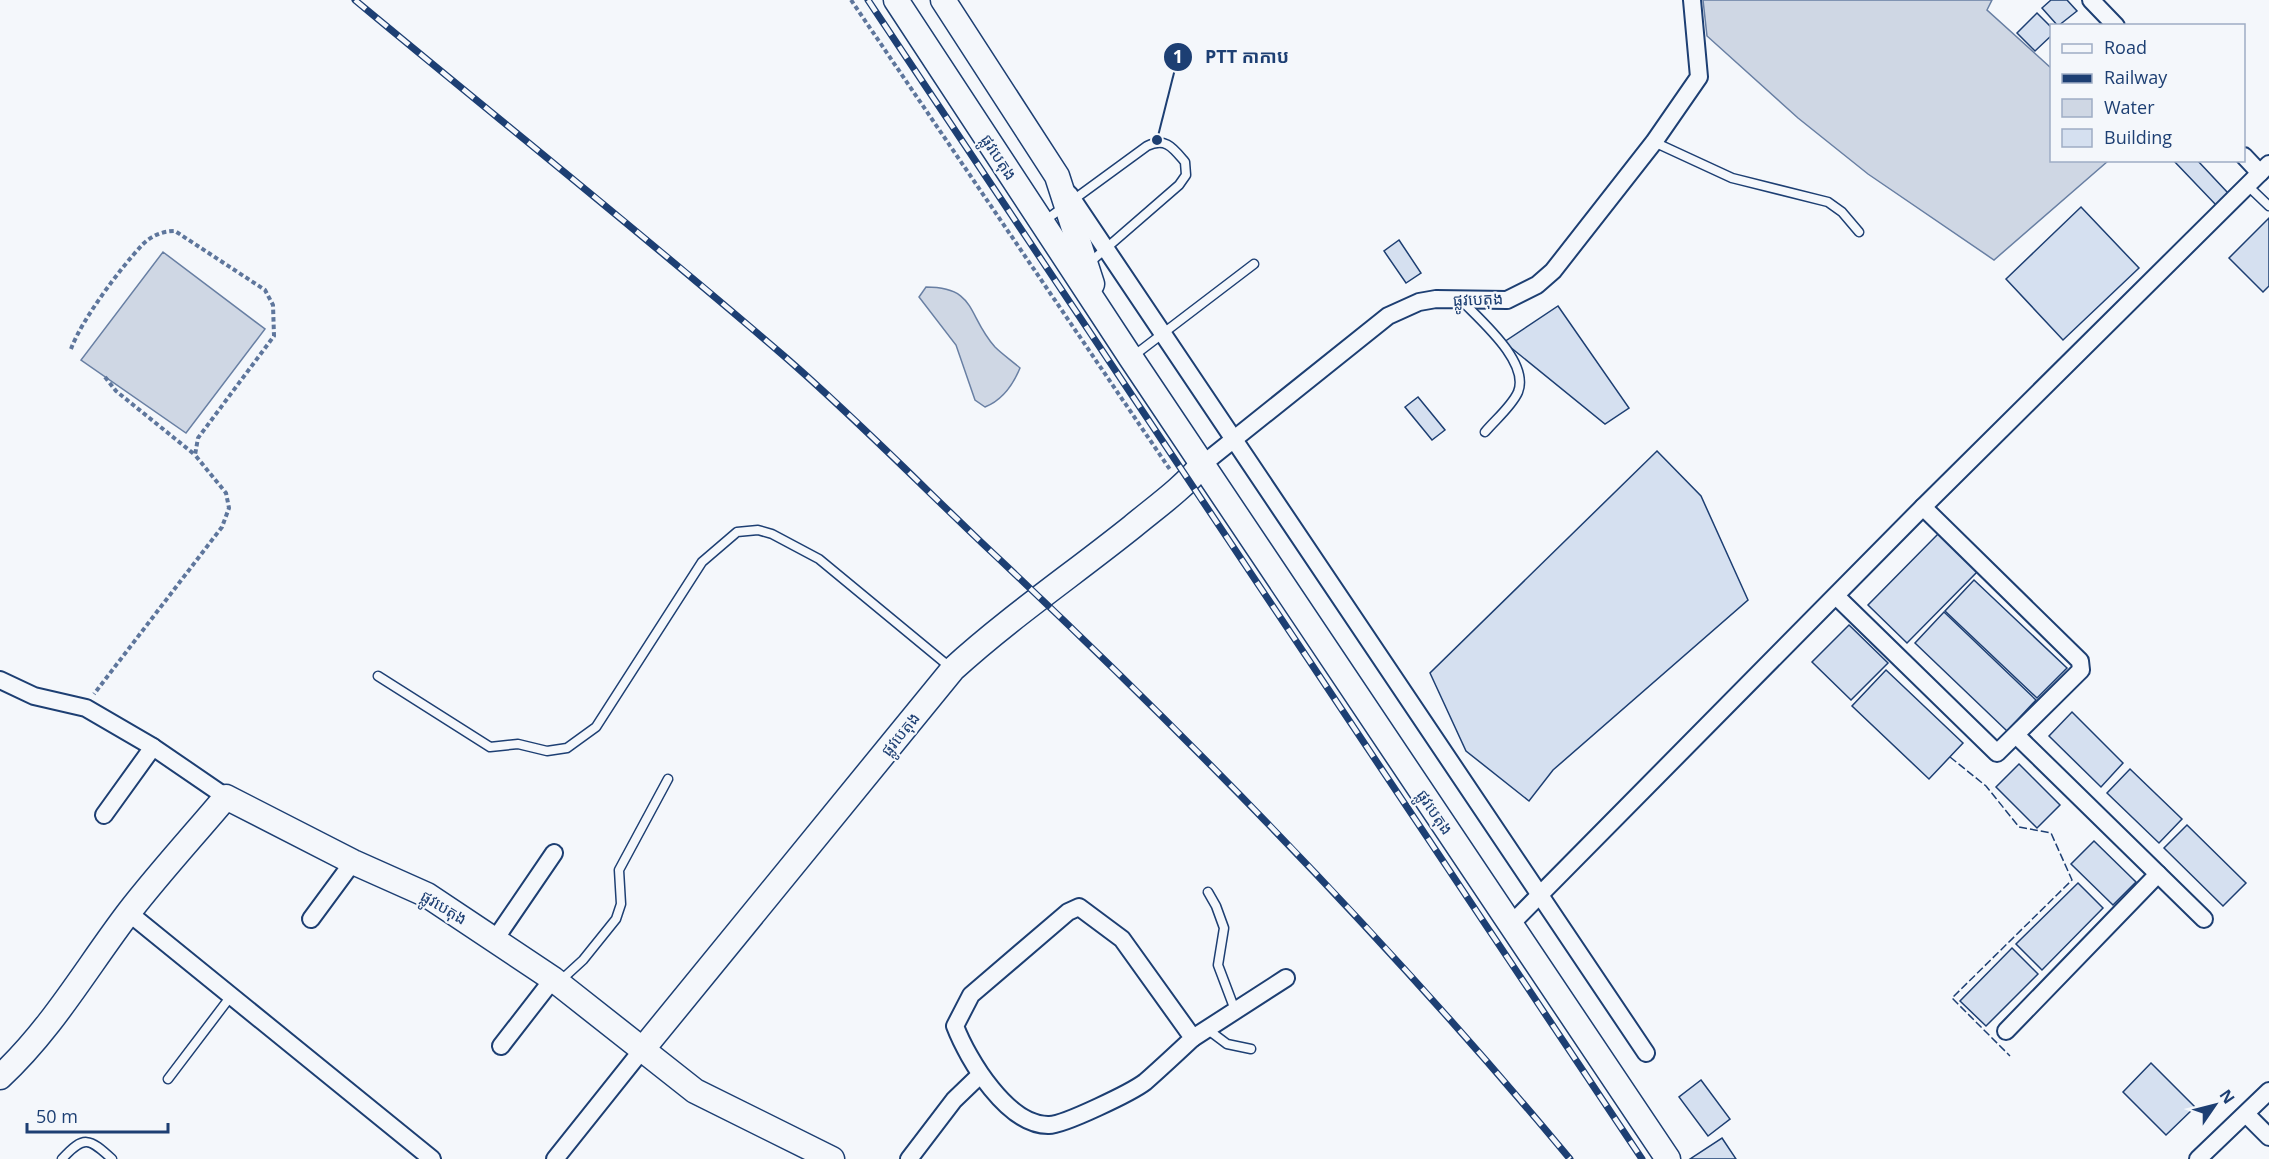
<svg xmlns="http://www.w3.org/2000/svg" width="2269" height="1159" viewBox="0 0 2269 1159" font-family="'Open Sans','Noto Sans Khmer',sans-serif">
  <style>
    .water { fill: #cfd7e4; stroke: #687fa3; stroke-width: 1.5 }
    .building { fill: #d5e0f0; stroke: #1d3f73; stroke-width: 1.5 }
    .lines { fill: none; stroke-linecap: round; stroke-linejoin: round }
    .lane-casing { stroke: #1d3f73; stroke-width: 11 }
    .street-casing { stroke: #1d3f73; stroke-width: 20 }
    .secondary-casing { stroke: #1d3f73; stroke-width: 27 }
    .path { stroke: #5e769c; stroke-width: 4; stroke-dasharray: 4.5 3; stroke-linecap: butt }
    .lane { stroke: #f4f7fb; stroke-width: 8 }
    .street { stroke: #f4f7fb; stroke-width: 16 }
    .secondary { stroke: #f4f7fb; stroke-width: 24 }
    .rail-casing { stroke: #1d3f73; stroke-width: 7 }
    .rail { stroke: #f4f7fb; stroke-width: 4.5; stroke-dasharray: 14; stroke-linecap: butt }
    .fence { stroke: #1d3f73; stroke-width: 1.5; stroke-dasharray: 8 3; stroke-linecap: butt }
    .labels { text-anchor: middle; stroke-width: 4.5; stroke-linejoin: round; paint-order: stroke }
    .street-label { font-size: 16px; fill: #1d3f73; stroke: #f4f7fb }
    .leader { fill: none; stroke: #1d3f73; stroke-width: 2 }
    .callout-dot { fill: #1d3f73; stroke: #f4f7fb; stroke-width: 2 }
    .mark-label { font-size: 18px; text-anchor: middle; font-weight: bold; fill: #fff }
    .callout-label { font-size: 18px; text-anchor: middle; font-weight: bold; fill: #1d3f73; stroke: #f4f7fb; stroke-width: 4.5; stroke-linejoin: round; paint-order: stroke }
  </style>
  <rect width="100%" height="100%" fill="#f4f7fb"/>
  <g class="water">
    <path d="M1703 0H1992L1987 10 2051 68 2052 160 2108 161 1994 260 1868 174 1798 118 1707 36Z"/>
    <path d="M163 252 265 329 186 433 81 360Z"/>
    <path d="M926 287C977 287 967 316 995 347 1002 354 1012 361 1020 368 1013 385 1003 400 985 407L975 400 956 345 919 297Z"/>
  </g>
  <g class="building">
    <path d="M2051 0H2067L2077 11 2058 26 2042 8Z"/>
    <path d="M2037 13 2052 28V35L2035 51 2017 33Z"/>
    <path d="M2173 160H2197L2228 193 2216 205Z"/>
    <path d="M2081 207 2139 268 2063 340 2006 279Z"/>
    <path d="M2269 218V286L2263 292 2229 258Z"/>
    <path d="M1399 240 1421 273 1406 283 1384 251Z"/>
    <path d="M1558 306 1629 408 1605 424 1504 342Z"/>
    <path d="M1418 397 1445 430 1432 440 1405 407Z"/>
    <path d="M1657 451 1701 496 1748 600 1553 770 1529 801 1466 751 1430 673Z"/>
    <path d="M1938 534 1977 572 1907 643 1868 605Z"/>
    <path d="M1974 580 2067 668 2037 698 1945 611Z"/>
    <path d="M1944 612 2036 700 2007 731 1915 643Z"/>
    <path d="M1849 625 1888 663 1851 700 1812 662Z"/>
    <path d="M1886 670 1963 743 1929 779 1852 706Z"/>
    <path d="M2072 712 2123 763 2101 787 2049 736Z"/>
    <path d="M2019 764 2060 805 2037 828 1996 787Z"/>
    <path d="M2130 769 2182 819 2159 843 2107 793Z"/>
    <path d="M2187 825 2246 883 2223 906 2164 848Z"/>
    <path d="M2094 841 2136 882 2113 905 2071 864Z"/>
    <path d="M2078 883 2103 908 2042 970 2016 944Z"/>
    <path d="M2012 948 2038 974 1986 1026 1960 1001Z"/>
    <path d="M2151 1063 2195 1107 2166 1135 2123 1092Z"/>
    <path d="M1701 1080 1730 1119 1708 1136 1679 1097Z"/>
    <path d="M1722 1138 1736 1159H1690Z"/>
  </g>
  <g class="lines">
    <defs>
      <g id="lane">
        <path d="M1654 142 1732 178 1828 202 1842 212 1859 232"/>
        <path d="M2248 186 2269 206"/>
        <path d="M1043 222 1147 146C1166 137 1173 148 1185 162L1186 175 1179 185 1088 264"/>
        <path d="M1461 300C1480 320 1530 362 1518 392 1512 406 1495 420 1485 432"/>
        <path d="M1132 357 1254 264"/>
        <path d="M378 676 490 747 518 744 547 751 567 748 596 727 702 562 737 532 758 530 772 534 819 559 951 668"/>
        <path d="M1208 892 1216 906 1224 928 1218 965 1235 1010"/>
        <path d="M559 982 583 960 616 919 621 904 619 870 668 779"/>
        <path d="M1207 1029 1227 1044 1251 1049"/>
        <path d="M168 1079 231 996"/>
        <path d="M62 1159C84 1135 89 1138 112 1159"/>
      </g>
      <g id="street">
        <path d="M2091 0 2116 26"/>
        <path d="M2244 156 2260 173"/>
        <path d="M1069 194 1646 1053"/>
        <path d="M1203 464 1388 316 1419 302 1436 299 1507 300 1537 285 1553 271 1654 142 1699 77 1692 0"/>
        <path d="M1836 596 1997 753 2081 670 2080 661 1923 507"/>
        <path d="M0 680 34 696 86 708 153 747 226 797"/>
        <path d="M2016 735 2204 919"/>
        <path d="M104 815 153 747"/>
        <path d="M1079 907 1122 939 1193 1038C1177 1053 1161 1068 1145 1082 1132 1092 1064 1125 1049 1125 1008 1126 968 1060 955 1026L971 995 1068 912Z"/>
        <path d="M129 913 432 1159"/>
        <path d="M311 919 353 862"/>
        <path d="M1510 925 1923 507 2269 164"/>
        <path d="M496 938 554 853"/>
        <path d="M2006 1031 2158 874"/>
        <path d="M1193 1038 1286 978"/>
        <path d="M501 1046 553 979"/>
        <path d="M2246 1114 2269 1137"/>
        <path d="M555 1159 642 1050"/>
        <path d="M909 1159 954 1100 980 1075"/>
        <path d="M2198 1159 2269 1091"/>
      </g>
      <g id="secondary">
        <path d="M896 0 1131 358 1668 1159"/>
        <path d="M943 0 1057 176 1092 284"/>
        <path d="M642 1050 953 669C1009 618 1072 575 1132 527 1156 507 1182 489 1203 464"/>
        <path d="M0 1077C52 1029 87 967 129 912 160 872 194 835 226 797L353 862 427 895 553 979 695 1091 832 1159"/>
      </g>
    </defs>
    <use href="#lane" class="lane-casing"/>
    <use href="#street" class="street-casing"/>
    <use href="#secondary" class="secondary-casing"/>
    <g class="path">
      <path d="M851 0 1171 471"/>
      <path d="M71 349C82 319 120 269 142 245 151 236 162 231 175 231L265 290 273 305 274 336 198 438 195 455 226 493 229 508 222 527 94 694"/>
      <path d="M105 377 116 391 194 454"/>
    </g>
    <use href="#lane" class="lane"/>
    <use href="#street" class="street"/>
    <use href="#secondary" class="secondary"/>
    <defs>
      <g id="rail">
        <path d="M355 0C498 119 644 235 784 356 852 415 916 480 981 542 1188 736 1388 940 1570 1159"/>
        <path d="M868 0 1642 1159"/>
      </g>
    </defs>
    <use href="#rail" class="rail-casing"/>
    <use href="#rail" class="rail"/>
    <path class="fence" d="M1950 757 1986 786 2019 827 2051 833 2072 880 1952 998 2010 1056"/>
  </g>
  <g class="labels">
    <g class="street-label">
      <text transform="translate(999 157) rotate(57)" y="6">ផ្លូវបេតុង</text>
      <text transform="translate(1478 299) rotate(-2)" y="6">ផ្លូវបេតុង</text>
      <text transform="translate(900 734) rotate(-51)" y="6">ផ្លូវបេតុង</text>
      <text transform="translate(1435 812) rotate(56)" y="6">ផ្លូវបេតុង</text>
      <text transform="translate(444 907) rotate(31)" y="6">ផ្លូវបេតុង</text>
    </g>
  </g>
  <path class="leader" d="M1157 140L1178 57"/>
  <g class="callout-dot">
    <circle cx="1157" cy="140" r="6"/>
    <circle cx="1178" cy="57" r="15"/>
  </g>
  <g class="mark-label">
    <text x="1178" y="63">1</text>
  </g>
  <g class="callout-label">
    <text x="1247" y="63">PTT កាកាប</text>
  </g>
  <rect x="2050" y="24" width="195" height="138" fill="#f4f7fb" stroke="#9eadc5" stroke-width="1.5"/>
  <rect x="2062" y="44" width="30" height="9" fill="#f4f7fb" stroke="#9eadc5" stroke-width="1.5"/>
  <text x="2104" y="54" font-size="18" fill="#1d3f73">Road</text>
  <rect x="2062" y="74" width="30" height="9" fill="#1d3f73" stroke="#9eadc5" stroke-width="1.5"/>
  <text x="2104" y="84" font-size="18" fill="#1d3f73">Railway</text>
  <rect x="2062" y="99" width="30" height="18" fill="#cfd7e4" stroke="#9eadc5" stroke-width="1.5"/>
  <text x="2104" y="114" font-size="18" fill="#1d3f73">Water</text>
  <rect x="2062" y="129" width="30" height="18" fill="#d5e0f0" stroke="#9eadc5" stroke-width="1.5"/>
  <text x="2104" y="144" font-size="18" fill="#1d3f73">Building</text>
  <g transform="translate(2215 1105) rotate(55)" stroke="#f4f7fb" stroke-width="4.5" paint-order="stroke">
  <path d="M0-4.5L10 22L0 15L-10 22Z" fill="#1d3f73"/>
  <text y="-9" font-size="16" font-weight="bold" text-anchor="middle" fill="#1d3f73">N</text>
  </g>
  <path d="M27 1123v9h141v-9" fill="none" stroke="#1d3f73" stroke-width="3"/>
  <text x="36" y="1123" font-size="18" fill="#1d3f73" stroke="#f4f7fb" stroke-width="4.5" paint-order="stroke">50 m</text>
</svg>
